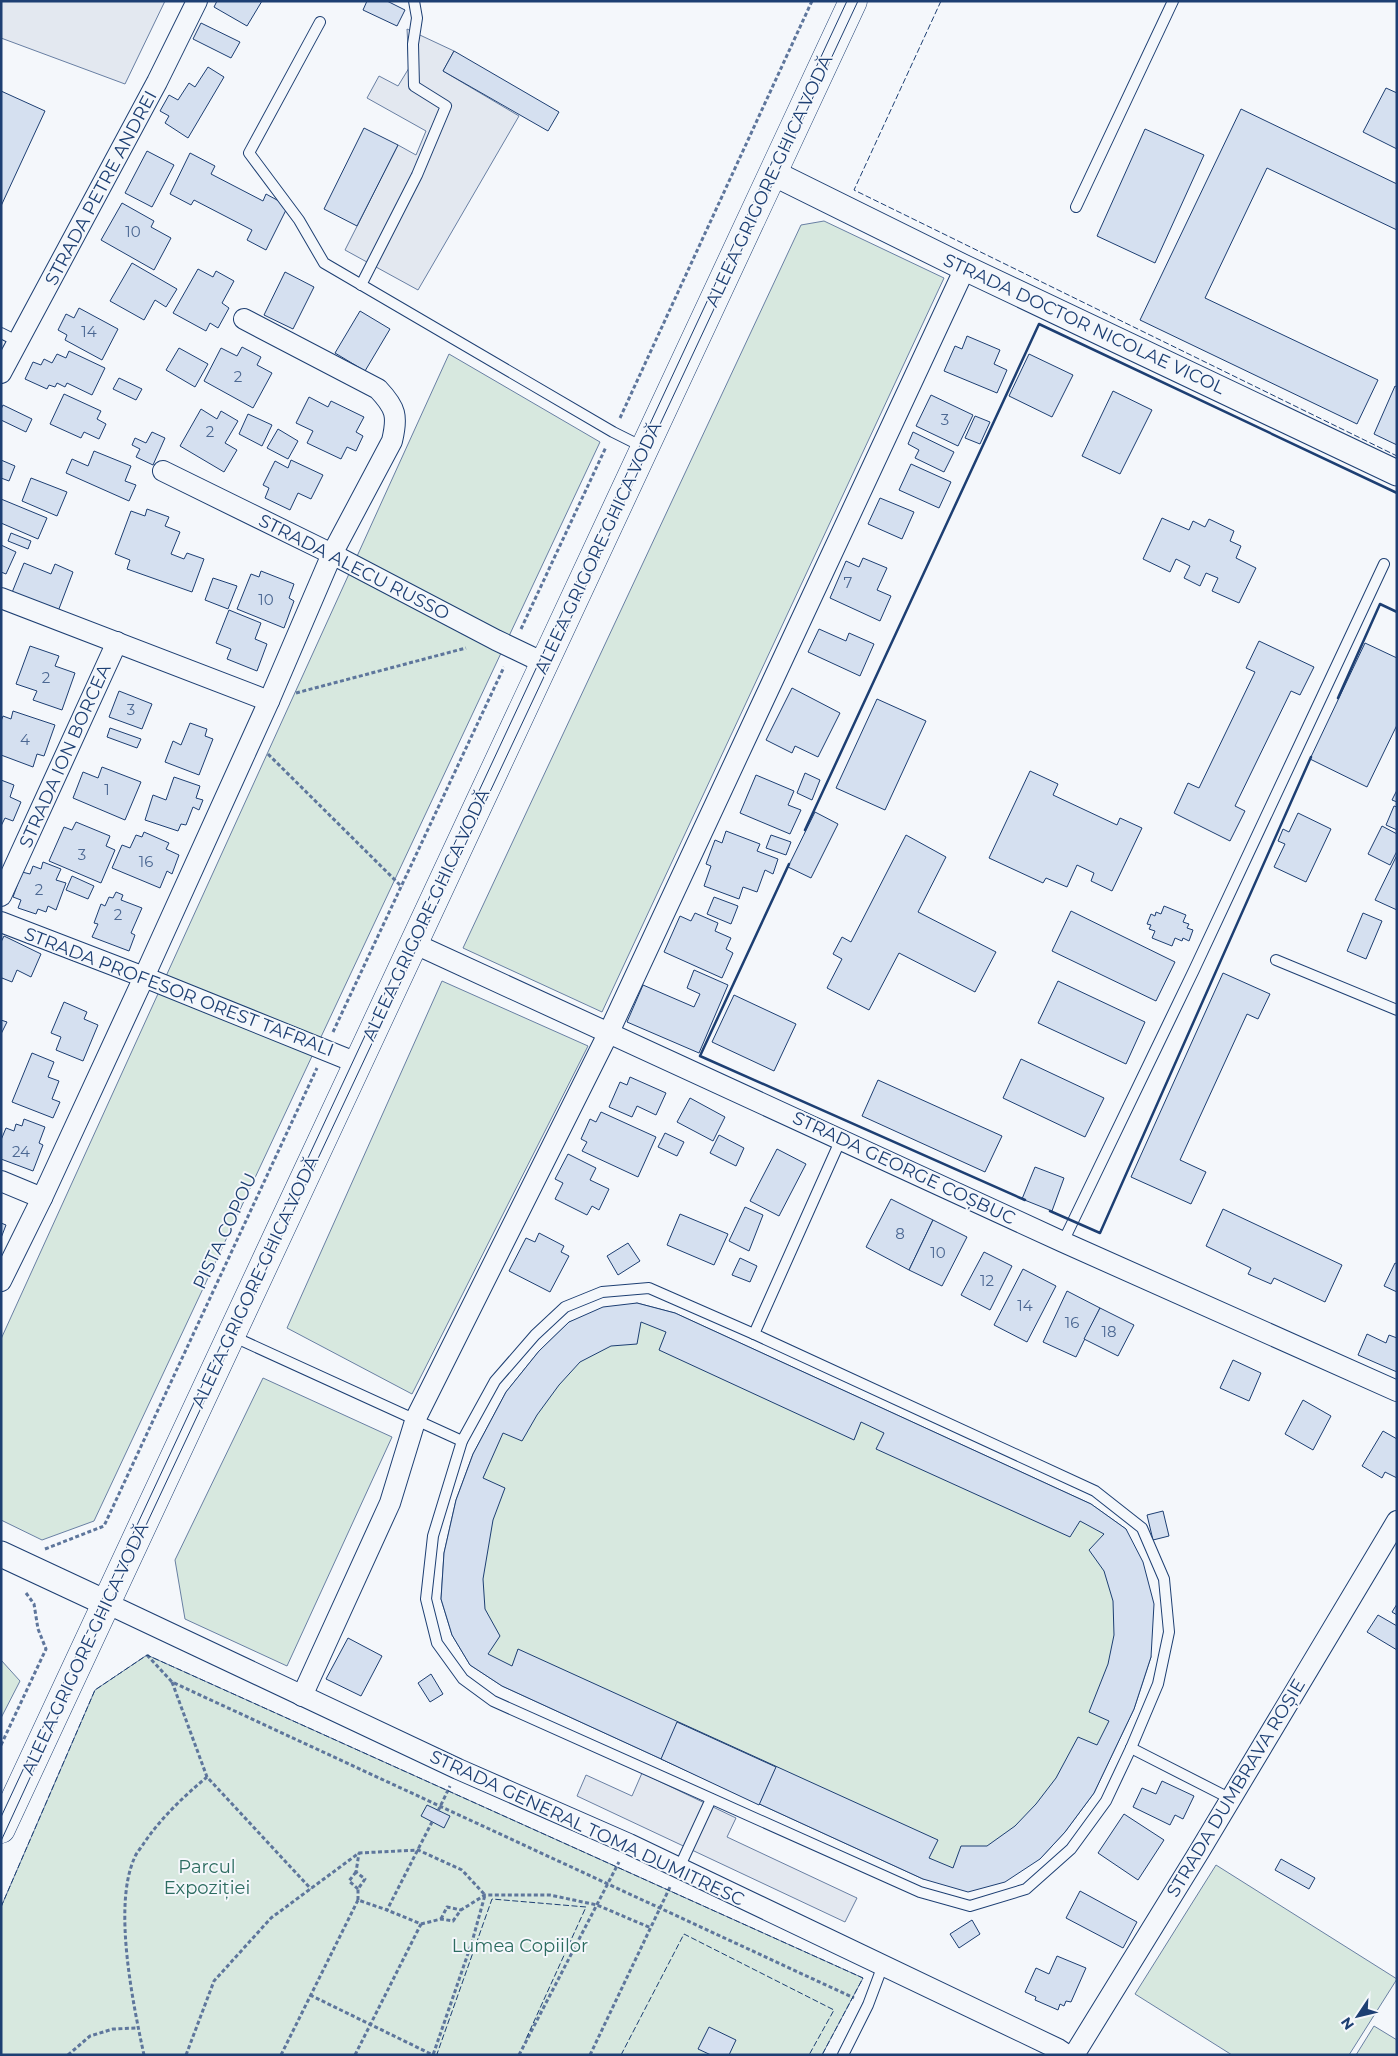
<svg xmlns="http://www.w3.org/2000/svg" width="1398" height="2056" viewBox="0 0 1398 2056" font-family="Montserrat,sans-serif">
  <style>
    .green { fill: #d7e8df; stroke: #687fa3 }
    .parking { fill: #e3e8f0; stroke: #687fa3 }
    .building { fill: #d5e0f0; stroke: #1d3f73; fill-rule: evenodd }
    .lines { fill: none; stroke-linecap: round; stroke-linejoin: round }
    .service-casing { stroke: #1d3f73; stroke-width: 12 }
    .minor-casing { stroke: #1d3f73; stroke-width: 22 }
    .tertiary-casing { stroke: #1d3f73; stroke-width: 27 }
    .secondary-casing { stroke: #1d3f73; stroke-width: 29 }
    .path { stroke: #5e769c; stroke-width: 3; stroke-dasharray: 4 2.5; stroke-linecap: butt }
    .service { stroke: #f4f7fb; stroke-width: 10 }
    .minor { stroke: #f4f7fb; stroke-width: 20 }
    .tertiary { stroke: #f4f7fb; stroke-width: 25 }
    .secondary { stroke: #f4f7fb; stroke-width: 28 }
    .tram { stroke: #1d3f73; stroke-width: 1 }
    .fence { stroke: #1d3f73; stroke-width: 1; stroke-dasharray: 6 2.5; stroke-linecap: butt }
    .wall { stroke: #1d3f73; stroke-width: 2.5 }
    .labels { text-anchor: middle; stroke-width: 4; stroke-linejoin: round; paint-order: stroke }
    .number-label { font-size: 15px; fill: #4b6792 }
    .street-label { font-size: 18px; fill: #1d3f73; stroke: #f4f7fb }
    .park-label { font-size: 18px; fill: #2c6c60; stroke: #f4f7fb }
  </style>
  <rect width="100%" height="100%" fill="#f4f7fb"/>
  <g class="green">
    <path d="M824 221 944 278 602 1012 463 948 801 225Z"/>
    <path d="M449 354 600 442 94 1521 42 1540 1 1520V1339Z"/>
    <path d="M442 981 588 1046 412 1394 287 1328Z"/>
    <path d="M637 1303 675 1313 1091 1504 1126 1529 1151 1657 1134 1709 1094 1793 1065 1832 1040 1859 923 1879 502 1686 470 1665 452 1635 441 1599 444 1553 456 1500 473 1454 506 1392 539 1351 569 1322Z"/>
    <path d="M263 1378 392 1437 287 1666 185 1619 175 1560Z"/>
    <path d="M147 1655 863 1978 822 2055H1V1907L95 1690Z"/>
    <path d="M1 1660 20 1681 1 1718Z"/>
    <path d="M1216 1865 1397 1979 1349 2055H1232L1135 1994Z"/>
    <path d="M1374 2026 1397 2040V2055H1356Z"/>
  </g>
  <g class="parking">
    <path d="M1 1H165L125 84 1 38Z"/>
    <path d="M407 29 454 51 443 71 519 116 418 290 345 250 398 145 416 155 426 131 367 98 379 76 398 86 409 68Z"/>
    <path d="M642 1773 736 1818 727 1837 857 1898 845 1922 577 1796 586 1775 632 1796Z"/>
  </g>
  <g class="building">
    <path d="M217 1H262L247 26 214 7Z"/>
    <path d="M367 1H387L405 10 397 26 363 10Z"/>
    <path d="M201 23 240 42 231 58 193 39Z"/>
    <path d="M454 51 559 112 548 131 443 71Z"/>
    <path d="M208 67 224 77 188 138 165 123 169 116 160 111 169 95 178 100 189 83 195 87Z"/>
    <path d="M1386 88 1397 93V149L1363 132Z"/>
    <path d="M1 91 45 111 1 206Z"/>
    <path d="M1241 109 1397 184V230L1267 168 1205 298 1378 380 1357 424 1140 320Z"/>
    <path d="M364 128 398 145 357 226 324 209Z"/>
    <path d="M1145 129 1204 155 1155 263 1097 236Z"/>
    <path d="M147 151 174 165 152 207 125 193Z"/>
    <path d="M190 153 215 166 211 174 263 201 266 194 288 206 266 250 247 240 252 230 194 200 191 205 170 194Z"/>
    <path d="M122 203 154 221 151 227 171 238 154 270 101 240Z"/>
    <path d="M132 263 177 289 166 307 155 300 144 320 110 301Z"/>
    <path d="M198 269 213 277 216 271 234 281 222 303 229 308 218 328 210 323 206 331 173 313Z"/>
    <path d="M285 272 314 287 293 329 264 315Z"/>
    <path d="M79 308 118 329 102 360 65 340 67 335 58 330 66 314 74 318Z"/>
    <path d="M360 311 390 329 365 371 335 353Z"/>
    <path d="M967 336 1000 350 994 364 1007 370 997 393 944 371 955 346 962 349Z"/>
    <path d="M242 347 261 357 257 365 272 373 253 408 204 381 221 348 237 356Z"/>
    <path d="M179 348 208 364 195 387 166 370Z"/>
    <path d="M69 351 105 368 92 395 67 383 65 387 57 383 55 387 49 385 47 389 25 379 33 362 41 365 44 359 52 363 57 354 66 358Z"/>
    <path d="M1029 354 1073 375 1052 417 1009 396Z"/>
    <path d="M119 378 142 389 136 400 113 389Z"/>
    <path d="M1395 386 1397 387V445L1374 434Z"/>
    <path d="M1113 391 1152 410 1120 474 1082 456Z"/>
    <path d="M64 394 101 411 97 419 106 424 99 439 84 432 81 438 50 424Z"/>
    <path d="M931 395 973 415 958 446 916 426Z"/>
    <path d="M309 397 328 407 331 401 364 417 356 432 363 436 356 451 347 447 341 459 307 443 313 431 296 423Z"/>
    <path d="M3 405 32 419 26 432 1 420V409Z"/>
    <path d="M201 409 217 419 221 411 238 421 225 443 237 450 224 472 180 446Z"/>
    <path d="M248 414 272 425 262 446 239 434Z"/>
    <path d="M975 416 990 422 980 444 965 438Z"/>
    <path d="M278 429 298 441 288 459 267 448Z"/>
    <path d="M152 432 165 438 153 465 136 457 140 449 132 445 135 438 146 443Z"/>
    <path d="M913 432 954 452 944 472 915 458 919 450 908 444Z"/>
    <path d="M94 451 131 466 125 481 136 485 129 501 66 473 72 459 88 466Z"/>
    <path d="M1 460 15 466 9 481 1 478Z"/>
    <path d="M291 460 323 475 311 499 298 493 290 510 265 498 269 488 263 485 275 461 288 468Z"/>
    <path d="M911 464 951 482 939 508 899 490Z"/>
    <path d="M31 478 67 492 57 516 22 501Z"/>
    <path d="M880 498 914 512 902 539 868 524Z"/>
    <path d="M1 499 47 518 38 539 1 523Z"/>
    <path d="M147 509 169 517 165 526 180 532 171 554 184 559 187 553 204 559 192 592 127 569 130 560 115 554 131 511 145 516Z"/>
    <path d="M1162 518 1189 530 1193 521 1205 527 1209 519 1234 531 1230 541 1241 546 1236 558 1256 568 1239 603 1212 591 1218 578 1206 573 1200 586 1184 578 1190 566 1176 559 1170 572 1143 559Z"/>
    <path d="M11 533 31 541 28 549 8 541Z"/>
    <path d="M1 545 16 552 6 574 1 572Z"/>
    <path d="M863 558 887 568 877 590 891 596 880 621 830 598 846 561 859 567Z"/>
    <path d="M24 563 51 574 55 564 73 572 57 614 11 595Z"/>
    <path d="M261 571 294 584 289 598 294 601 284 628 237 609 251 574 259 577Z"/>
    <path d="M213 578 237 586 228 609 205 600Z"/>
    <path d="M229 610 261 623 255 639 267 644 257 671 227 659 231 649 216 643Z"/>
    <path d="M819 629 846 641 849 633 874 644 860 676 808 652Z"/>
    <path d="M1259 641 1314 667 1300 695 1291 691 1235 806 1245 811 1230 841 1174 813 1188 783 1199 788 1255 672 1246 668Z"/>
    <path d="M1365 643 1397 658V725L1367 787 1310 759Z"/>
    <path d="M30 646 59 656 55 666 75 673 62 710 33 700 37 691 16 684Z"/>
    <path d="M792 688 840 713 818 757 795 746 792 753 766 740Z"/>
    <path d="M119 691 152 704 142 729 109 717Z"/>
    <path d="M877 699 926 721 885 810 836 788Z"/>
    <path d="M13 711 55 725 44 756 37 754 33 767 1 755V721L3 716 11 719Z"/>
    <path d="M190 723 207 729 205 736 213 739 199 775 165 762 173 741 181 745Z"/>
    <path d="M110 728 141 739 137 748 107 737Z"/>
    <path d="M102 767 141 782 125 820 73 798 83 772 98 778Z"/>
    <path d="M1030 771 1058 784 1053 795 1117 825 1120 818 1142 828 1112 891 1091 881 1094 873 1077 865 1067 887 1046 878 1043 883 989 858Z"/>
    <path d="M805 773 820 780 812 800 797 793Z"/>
    <path d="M756 775 794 791 788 805 801 810 790 834 740 813Z"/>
    <path d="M174 777 200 786 196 798 203 800 199 810 193 807 186 825 181 824 178 831 145 820 153 795 166 800Z"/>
    <path d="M1 780 14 785 10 797 21 802 13 821 5 818 1 826Z"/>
    <path d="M1397 790V802L1392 800Z"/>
    <path d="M1394 806 1397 807V830L1386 825Z"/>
    <path d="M815 812 838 824 811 878 788 867Z"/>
    <path d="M1298 813 1331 829 1306 882 1274 867 1285 844 1278 841 1283 829 1289 832Z"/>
    <path d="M76 822 110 836 106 846 115 850 101 883 49 861 64 827 72 830Z"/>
    <path d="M1382 826 1397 834V851L1390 865 1368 854Z"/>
    <path d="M726 831 760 844 757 851 778 859 773 874 765 870 757 892 743 887 739 899 704 886 711 866 706 864 715 840 722 843Z"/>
    <path d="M144 832 169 843 166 849 179 855 172 874 167 871 160 888 112 868 122 845 130 848 136 835 142 837Z"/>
    <path d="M771 835 791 842 786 855 766 848Z"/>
    <path d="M906 835 946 857 918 912 996 952 975 992 899 953 869 1010 827 988 842 959 833 954 842 937 851 942Z"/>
    <path d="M1397 855V910L1375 900Z"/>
    <path d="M43 862 61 869 56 880 66 883 56 910 48 906 46 912 38 909 36 914 18 908 21 900 13 897 22 872 30 874 33 866 41 869Z"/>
    <path d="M72 876 94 886 88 899 66 890Z"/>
    <path d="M116 892 123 895 121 900 142 908 131 933 135 935 129 951 92 937 98 924 94 923 101 904 105 906 109 897 113 898Z"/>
    <path d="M714 897 738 906 731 924 707 914Z"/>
    <path d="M1164 906 1186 915 1183 922 1189 924 1187 928 1193 930 1189 941 1183 938 1182 941 1175 938 1172 946 1152 938 1155 931 1149 929 1151 925 1147 924 1151 914 1155 916 1156 912 1161 914Z"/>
    <path d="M1071 911 1175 962 1156 1001 1052 951Z"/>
    <path d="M695 913 718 923 715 931 731 938 726 949 733 953 722 978 664 952 680 916 691 921Z"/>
    <path d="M1363 913 1382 921 1366 959 1347 951Z"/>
    <path d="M4 936 41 954 31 977 17 970 12 982 2 978 1 981V942Z"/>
    <path d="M694 970 728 985 699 1053 627 1022 643 985 694 1007 700 994 687 988Z"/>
    <path d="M1223 973 1270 994 1258 1019 1247 1014 1180 1160 1206 1172 1191 1204 1131 1177Z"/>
    <path d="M1058 981 1145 1022 1126 1064 1038 1023Z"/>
    <path d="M734 995 796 1024 774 1071 712 1042Z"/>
    <path d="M64 1002 87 1012 84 1019 98 1025 83 1061 56 1050 61 1037 51 1033Z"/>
    <path d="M1 1020 7 1022 1 1034Z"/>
    <path d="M32 1053 54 1062 48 1077 59 1081 52 1099 60 1102 53 1118 12 1102Z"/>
    <path d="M1021 1059 1104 1098 1085 1137 1003 1098Z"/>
    <path d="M630 1077 666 1093 656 1115 637 1106 632 1117 609 1107 620 1082 627 1085Z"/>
    <path d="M878 1080 1002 1136 985 1172 862 1116Z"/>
    <path d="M690 1098 725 1117 713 1141 677 1122Z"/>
    <path d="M601 1112 656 1137 638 1177 582 1151 587 1142 581 1139 590 1119 596 1122Z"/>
    <path d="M24 1119 45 1127 39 1143 43 1145 33 1171 1 1159V1140L6 1128 14 1131 16 1124 22 1126Z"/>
    <path d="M665 1133 684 1142 677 1156 658 1147Z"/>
    <path d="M719 1135 744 1148 736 1166 710 1153Z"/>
    <path d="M777 1149 806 1164 779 1216 750 1201Z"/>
    <path d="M568 1154 596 1168 590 1180 609 1189 599 1210 592 1206 587 1215 555 1199 563 1183 555 1179Z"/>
    <path d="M1035 1167 1064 1178 1052 1211 1022 1199Z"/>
    <path d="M891 1199 933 1220 909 1270 866 1247Z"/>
    <path d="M745 1207 763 1215 749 1251 729 1241Z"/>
    <path d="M1223 1209 1342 1265 1325 1302 1274 1278 1271 1284 1248 1274 1251 1268 1206 1246Z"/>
    <path d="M680 1214 728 1234 714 1265 667 1245Z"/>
    <path d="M933 1220 967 1237 942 1286 909 1270Z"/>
    <path d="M1 1223 6 1225 1 1238Z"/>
    <path d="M539 1233 564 1246 561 1252 569 1256 550 1292 509 1271 526 1238 535 1242Z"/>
    <path d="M628 1243 640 1261 618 1275 607 1256Z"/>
    <path d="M984 1252 1012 1266 990 1310 961 1295Z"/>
    <path d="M740 1258 757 1266 750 1282 732 1275Z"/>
    <path d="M1395 1263 1397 1264V1292L1384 1286Z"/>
    <path d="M1023 1269 1056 1286 1027 1342 994 1325Z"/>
    <path d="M1067 1291 1100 1308 1076 1357 1043 1342Z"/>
    <path d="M637 1303 675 1313 1091 1504 1126 1529 1143 1562 1154 1604 1151 1657 1134 1709 1094 1793 1065 1832 1040 1859 1005 1882 968 1892 923 1879 502 1686 470 1665 452 1635 441 1599 444 1553 456 1500 473 1454 506 1392 539 1351 569 1322 603 1307ZM641 1322 666 1332 659 1350 854 1440 861 1422 884 1433 876 1449 1070 1537 1080 1521 1104 1534 1089 1550 1104 1571 1113 1601 1114 1635 1108 1664 1089 1712 1109 1721 1097 1745 1078 1737 1056 1778 1036 1804 1015 1826 987 1846H961L953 1868 929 1858 938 1840 518 1649 512 1666 488 1654 500 1636 485 1609 483 1579 493 1520 505 1488 483 1478 503 1433 522 1441 537 1415 559 1385 580 1362 611 1346 637 1344Z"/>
    <path d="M1100 1308 1134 1325 1118 1356 1084 1339Z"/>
    <path d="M1367 1334 1386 1343 1389 1335 1397 1338V1372L1358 1355Z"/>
    <path d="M1233 1360 1261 1373 1249 1401 1220 1388Z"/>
    <path d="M1303 1400 1331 1416 1313 1450 1285 1434Z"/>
    <path d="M1383 1431 1397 1439V1478L1385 1472 1382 1478 1362 1466Z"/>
    <path d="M1163 1511 1169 1536 1153 1540 1147 1515Z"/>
    <path d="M1397 1604V1615L1392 1612Z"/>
    <path d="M1378 1615 1397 1626V1650L1367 1632Z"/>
    <path d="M348 1638 382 1656 361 1696 326 1679Z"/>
    <path d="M431 1674 443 1694 430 1702 418 1683Z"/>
    <path d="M677 1722 776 1767 759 1805 661 1759Z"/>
    <path d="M1162 1781 1194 1796 1183 1819 1175 1815 1170 1825 1133 1807 1142 1788 1156 1794Z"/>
    <path d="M427 1805 450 1816 444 1828 421 1816Z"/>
    <path d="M1124 1814 1164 1840 1138 1880 1098 1853Z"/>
    <path d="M1281 1859 1315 1878 1309 1889 1275 1870Z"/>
    <path d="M1080 1891 1137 1922 1123 1948 1066 1918Z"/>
    <path d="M972 1920 980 1934 959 1948 950 1934Z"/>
    <path d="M1057 1956 1086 1968 1071 2002 1066 2001 1064 2006 1060 2004 1058 2010 1035 2000 1036 1997 1025 1992 1036 1968 1049 1974Z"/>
    <path d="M709 2027 736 2040 729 2055H711L698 2049Z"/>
  </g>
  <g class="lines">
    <defs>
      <g id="service">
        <path d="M320 22 249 153 299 220 324 263 613 432 643 447"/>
        <path d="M1076 207 1173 1"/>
        <path d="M361 285 417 175 446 106 414 86 413 44 417 18 414 1"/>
        <path d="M1 333 19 342"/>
        <path d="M1276 960 1397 1010"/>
        <path d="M1063 1242 1194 970 1384 564"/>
        <path d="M649 1288 754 1334 1095 1491 1142 1528 1164 1579 1169 1632 1158 1684 1131 1748 1106 1801 1071 1849 1026 1889 970 1906 920 1892 493 1701 463 1679 437 1643 426 1599 433 1536 462 1441 495 1381 535 1335 565 1307 602 1292Z"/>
        <path d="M754 1334 841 1139"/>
        <path d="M232 1336 462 1441"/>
        <path d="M1131 1748 1231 1799"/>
        <path d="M679 1868 711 1799"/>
        <path d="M843 2055 868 2005 883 1965"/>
      </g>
      <g id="minor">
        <path d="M1 373 157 82 197 1"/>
        <path d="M163 471 332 554 496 640 544 663"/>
        <path d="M1 598 269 701"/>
        <path d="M1 896 117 642"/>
        <path d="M1 922 144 977 357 1063"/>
        <path d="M413 943 1063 1242 1397 1391"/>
        <path d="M1 1181 42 1198"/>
        <path d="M1 1281 42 1198 144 977 269 701 332 554 392 441C398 416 396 408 378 389L244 319"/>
        <path d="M106 1603 458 1769 629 1844 1058 2049 1067 2055"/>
        <path d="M302 1696 390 1503 416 1418 609 1032 965 268"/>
        <path d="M1074 2055 1199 1852 1397 1521"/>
      </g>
      <g id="tertiary">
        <path d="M773 173 965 268 1397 473"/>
        <path d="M1 1554 106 1603"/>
      </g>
      <path id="secondary" d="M1 1829 853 1"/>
    </defs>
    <use href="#service" class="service-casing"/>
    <use href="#minor" class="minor-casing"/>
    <use href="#tertiary" class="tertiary-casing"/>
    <use href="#secondary" class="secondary-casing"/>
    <g class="path">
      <path d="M620 418 812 1"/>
      <path d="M521 629 606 447"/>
      <path d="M296 693 466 648"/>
      <path d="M268 754 402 887"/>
      <path d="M333 1032 504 667"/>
      <path d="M45 1549 104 1526 317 1068"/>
      <path d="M147 1655 172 1682 854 1998"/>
      <path d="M172 1682 207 1777 311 1889"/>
      <path d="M1 1745 46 1649 38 1629 34 1604 26 1593"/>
      <path d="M438 1811 450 1786"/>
      <path d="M356 1872 349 1881 358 1889"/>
      <path d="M358 1900V1889L365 1879 356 1872 359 1853"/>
      <path d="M441 1919 447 1907 461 1910"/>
      <path d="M421 1924 441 1919 453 1921 461 1910 485 1895H550L597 1905 651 1928"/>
      <path d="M310 1995 433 2055"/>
      <path d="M68 2055 90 2036 113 2029 138 2028"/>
      <path d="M144 2055C133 2004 113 1907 134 1859 136 1853 141 1848 144 1843 162 1817 183 1797 207 1777"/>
      <path d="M186 2055 214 1981 271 1918 359 1853 418 1850 462 1870 485 1895 472 1942 433 2055"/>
      <path d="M281 2055 358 1900 387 1910 432 1822"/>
      <path d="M355 2055 421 1924 387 1910"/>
      <path d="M519 2055 619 1862"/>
      <path d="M590 2055 670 1887"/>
    </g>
    <use href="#service" class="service"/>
    <use href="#minor" class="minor"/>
    <use href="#tertiary" class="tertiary"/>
    <use href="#secondary" class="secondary"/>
    <g class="tram">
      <path d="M1 1817 847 1"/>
      <path d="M1 1841 140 1538 549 666 648 450 858 1"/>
    </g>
    <g class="fence">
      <path d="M941 1 854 190 1397 456"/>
      <path d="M1 1907 95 1690 147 1655 863 1978 822 2055"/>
      <path d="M439 2055 437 2054 492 1899 586 1907 526 2039"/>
      <path d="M621 2055 684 1934 834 2010 809 2055"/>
    </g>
    <g class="wall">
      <path d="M1338 698 1380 604 1397 612"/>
      <path d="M805 830 1039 324 1397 493"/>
      <path d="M789 864 700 1056 1025 1200"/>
      <path d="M1050 1211 1100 1233 1311 757"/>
    </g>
  </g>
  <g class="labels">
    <g class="number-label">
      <text x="133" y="237">10</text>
      <text x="89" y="337">14</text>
      <text x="238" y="382">2</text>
      <text x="945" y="425">3</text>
      <text x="210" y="437">2</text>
      <text x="848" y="588">7</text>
      <text x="266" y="605">10</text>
      <text x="46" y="683">2</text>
      <text x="131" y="715">3</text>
      <text x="25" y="745">4</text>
      <text x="107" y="795">1</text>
      <text x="82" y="860">3</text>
      <text x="146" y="867">16</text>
      <text x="39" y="895">2</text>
      <text x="118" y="920">2</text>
      <text x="21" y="1157">24</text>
      <text x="900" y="1239">8</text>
      <text x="938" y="1258">10</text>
      <text x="987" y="1286">12</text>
      <text x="1025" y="1311">14</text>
      <text x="1072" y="1328">16</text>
      <text x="1109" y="1337">18</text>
    </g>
    <g class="street-label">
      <text transform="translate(769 181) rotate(-65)" y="6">ALEEA GRIGORE GHICA VODĂ</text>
      <text transform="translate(101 188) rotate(-62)" y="6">STRADA PETRE ANDREI</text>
      <text transform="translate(1084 324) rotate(25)" y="6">STRADA DOCTOR NICOLAE VICOL</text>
      <text transform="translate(598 548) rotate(-65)" y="6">ALEEA GRIGORE GHICA VODĂ</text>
      <text transform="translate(354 567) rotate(27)" y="6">STRADA ALECU RUSSO</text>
      <text transform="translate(65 756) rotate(-66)" y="6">STRADA ION BORCEA</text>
      <text transform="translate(426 915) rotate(-65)" y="6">ALEEA GRIGORE GHICA VODĂ</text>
      <text transform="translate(179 992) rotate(21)" y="6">STRADA PROFESOR OREST TAFRALI</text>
      <text transform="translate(904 1168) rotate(25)" y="6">STRADA GEORGE COȘBUC</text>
      <text transform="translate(225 1231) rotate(-65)" y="6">PISTA COPOU</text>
      <text transform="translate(255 1282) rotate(-65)" y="6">ALEEA GRIGORE GHICA VODĂ</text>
      <text transform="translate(85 1649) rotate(-65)" y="6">ALEEA GRIGORE GHICA VODĂ</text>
      <text transform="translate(1236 1788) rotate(-59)" y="6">STRADA DUMBRAVA ROȘIE</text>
      <text transform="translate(587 1828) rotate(25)" y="6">STRADA GENERAL TOMA DUMITRESC</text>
    </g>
    <g class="park-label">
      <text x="207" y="1873">Parcul<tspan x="207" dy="21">Expoziției</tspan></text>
      <text x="520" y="1952">Lumea Copiilor</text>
    </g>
  </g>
  <rect width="1398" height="2056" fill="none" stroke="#1d3f73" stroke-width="5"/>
  <g transform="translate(1358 2016) rotate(235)" stroke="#f4f7fb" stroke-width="4" paint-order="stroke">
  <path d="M0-4L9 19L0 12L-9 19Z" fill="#1d3f73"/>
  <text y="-8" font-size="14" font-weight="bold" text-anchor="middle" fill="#1d3f73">N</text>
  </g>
</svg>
